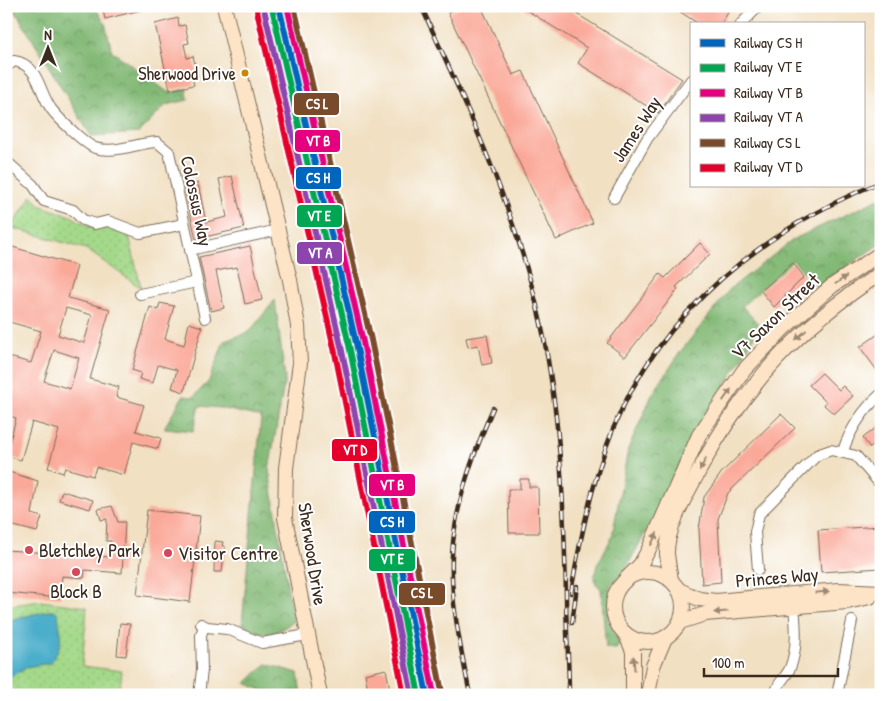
<svg xmlns="http://www.w3.org/2000/svg" width="887" height="701" viewBox="0 0 887 701" font-family="'Patrick Hand',sans-serif">
  <style>
    .grass { fill: url(#grass-dots); stroke: #708254 }
    .forest { fill: url(#forest-crowns); stroke: #5f724a }
    .water { fill: #4baeca; stroke: #436c74 }
    .building { fill: #faa898; fill-rule: evenodd }
    .lines { fill: none; stroke-linecap: round; stroke-linejoin: round }
    .street-casing { stroke: #7b6a57; stroke-width: 12 }
    .secondary-casing { stroke: #7b6a57; stroke-width: 16 }
    .street { stroke: #fff; stroke-width: 10 }
    .secondary { stroke: #fee4c6; stroke-width: 14 }
    .rail-casing { stroke: #3b2a1e; stroke-width: 4.5 }
    .rail { stroke: #fff; stroke-width: 2.5; stroke-dasharray: 8; stroke-linecap: butt }
    .rail-1-casing { stroke: #fff; stroke-width: 10 }
    .rail-2-casing { stroke: #fff; stroke-width: 10 }
    .rail-3-casing { stroke: #fff; stroke-width: 10 }
    .rail-4-casing { stroke: #fff; stroke-width: 10 }
    .rail-5-casing { stroke: #fff; stroke-width: 10 }
    .rail-6-casing { stroke: #fff; stroke-width: 10 }
    .rail-1 { stroke: #0065bd; stroke-width: 6 }
    .rail-2 { stroke: #00a651; stroke-width: 6 }
    .rail-3 { stroke: #e5007d; stroke-width: 6 }
    .rail-4 { stroke: #8e44ad; stroke-width: 6 }
    .rail-5 { stroke: #7a4b2a; stroke-width: 6 }
    .rail-6 { stroke: #e4002b; stroke-width: 6 }
    .oneway { fill: #9c8772 }
    .bus-dot { fill: #c88708; stroke: #fff; stroke-width: 2 }
    .poi-dot { fill: #d1495b; stroke: #fff; stroke-width: 2 }
    .labels { text-anchor: middle; stroke-width: 4; stroke-linejoin: round; paint-order: stroke }
    .bus-label { font-size: 18px; fill: #3b2a1e; stroke: #fff; text-anchor: end }
    .street-label { font-size: 19px; fill: #3b2a1e; stroke: #fff }
    .poi-label { font-size: 19px; fill: #3b2a1e; stroke: #fff; text-anchor: start }
    .line-badge { stroke: #fff; stroke-width: 2 }
    .badge-label { font-size: 14px; text-anchor: middle; font-weight: bold; fill: #fff }
  </style>
  <defs>
    <pattern id="grass-dots" width="8" height="8" patternUnits="userSpaceOnUse" patternTransform="scale(1.25)"><rect width="8" height="8" fill="#a4d98a"/><path d="M2 2h.1M6 6h.1" fill="none" stroke="#8eba77" stroke-width="1.8" stroke-linecap="round"/></pattern>
    <pattern id="forest-crowns" width="20" height="18" patternUnits="userSpaceOnUse" patternTransform="scale(1.25)"><rect width="20" height="18" fill="#83b976"/><path d="M2 6a3 3 0 1 1 6 0M12 15a3 3 0 1 1 6 0" fill="none" stroke="#6c9760"/></pattern>
  </defs>
  <rect width="100%" height="100%" fill="#fff"/>
  <filter id="ink" filterUnits="userSpaceOnUse"><feTurbulence type="fractalNoise" baseFrequency=".02" numOctaves="2"/><feDisplacementMap in="SourceGraphic" scale="10" xChannelSelector="R" yChannelSelector="G"/><feConvolveMatrix kernelMatrix="1 2 1 2 8 2 1 2 1" color-interpolation-filters="sRGB"/></filter>
  <filter id="wash" filterUnits="userSpaceOnUse"><feTurbulence type="fractalNoise" baseFrequency=".0096" numOctaves="4" result="noise"/><feDisplacementMap in="SourceGraphic" scale="20" xChannelSelector="R" yChannelSelector="G"/><feGaussianBlur stdDeviation="1.12" result="paint"/><feColorMatrix in="noise" values="0 0 0 0 0 0 0 0 0 0 0 0 0 0 0 0 0 1.4 0 .05"/><feComposite in="paint" operator="in"/></filter>
  <g filter="url(#wash)">
    <rect width="100%" height="100%" fill="#f1e0c2"/>
    <g class="grass">
      <path d="M32 195 41 206 71 216 90 227 109 226 128 231 141 288 86 249 6 226V221L14 223Z"/>
      <path d="M41 601 87 607 82 666 122 671 119 695H6V606Z"/>
    </g>
    <g class="forest">
      <path d="M12 6H94L105 23 112 51 169 93 187 89 188 100 166 105 139 133 91 136Z"/>
      <path d="M881 198V243L817 287 793 260 742 306 760 326 743 357 695 432 654 517 623 574 611 584 608 619 620 645 616 649 606 648 601 589 596 584 594 577 597 565 612 537 628 449 652 395 681 351 730 289 794 239Z"/>
      <path d="M275 300 285 378 269 470 293 621C273 638 263 636 242 624L261 417 220 408 199 406 193 431 164 428 183 396 193 397 209 381 224 341 249 332Z"/>
      <path d="M266 664 298 673 301 695H271L246 683Z"/>
    </g>
    <path class="water" d="M47 611H56L58 614C61 635 64 645 50 663L26 667 6 680V621Z"/>
    <g id="blocks">
      <g class="building">
        <path d="M102 6H145V9L105 19Z"/>
        <path d="M462 6H481L513 75 523 71 593 223 556 240 448 13Z"/>
        <path d="M520 6H564L682 79 658 113 578 63 587 48Z"/>
        <path d="M671 6H732L721 24H699Z"/>
        <path d="M178 18 179 26 185 25 189 43 184 44 187 58 193 56 198 76 192 77 194 85 170 90 155 24Z"/>
        <path d="M232 176 244 228 196 239 184 186 198 183 206 222 227 217 219 179Z"/>
        <path d="M700 243 710 254 676 287 678 289 625 357 607 343 660 274 665 278Z"/>
        <path d="M6 245 77 266 68 298 110 309 90 379 119 387 116 397 144 405 136 431 161 438 158 449 133 442 124 475 96 467 93 476 65 468 63 473 48 468 59 430 32 422 21 460 6 456 16 418 6 415V356L31 363 41 331 6 321ZM66 308 92 315 84 343 58 335ZM54 350 79 358 70 389 44 381Z"/>
        <path d="M250 246 262 300 245 304 237 267 216 271 224 308 211 311 199 257Z"/>
        <path d="M793 263 804 277 774 307 761 291Z"/>
        <path d="M160 303 174 306 165 339 184 345 189 323 202 327 184 392 172 388 177 370 158 365 153 383 139 379 141 373 132 370 150 307 158 310Z"/>
        <path d="M881 332V376L860 347Z"/>
        <path d="M487 335 492 363 482 365 478 345 468 347 466 338Z"/>
        <path d="M822 373 839 390 843 386 853 396 834 414 824 405 826 402 809 385Z"/>
        <path d="M781 414 795 428 728 493 718 519 721 582 702 584 699 529 704 497 722 472Z"/>
        <path d="M881 424V440L870 448 863 438Z"/>
        <path d="M6 471 38 481 32 514 42 517 37 532 6 524Z"/>
        <path d="M520 479H529V487H538L539 533H509L508 489H520Z"/>
        <path d="M62 491 93 500 90 509 59 500Z"/>
        <path d="M112 506 118 522H125L122 573 85 570 84 578 62 576 60 598 6 593V550L110 557 111 541H106L107 519 101 520 98 509Z"/>
        <path d="M147 510 200 516 190 602 137 595Z"/>
        <path d="M881 526V568L821 572 818 530Z"/>
        <path d="M215 541 223 542 222 546H225L222 572H214Z"/>
        <path d="M120 623 130 624 126 656 117 655Z"/>
        <path d="M386 669 391 695H369L365 674Z"/>
      </g>
    </g>
  </g>
  <g filter="url(#ink)">
    <use href="#blocks" fill-opacity="0" stroke="#7b6a57" stroke-width="1"/>
    <g class="lines">
      <defs>
        <g id="street">
          <path d="M741 24 759 6"/>
          <path d="M6 67 14 61C40 65 38 92 52 110 59 119 85 144 95 148 114 154 137 143 157 142L169 152 205 318"/>
          <path d="M6 161 33 185 44 201 73 210 83 220 95 224 108 221 140 233 184 224"/>
          <path d="M614 198 647 139 691 80"/>
          <path d="M190 250 278 230"/>
          <path d="M140 294 197 282"/>
          <path d="M843 451C850 430 864 409 881 394"/>
          <path d="M758 570 755 532 759 514 817 455 831 450 856 456 881 485"/>
          <path d="M201 624 207 627 227 629 262 643 307 635"/>
          <path d="M199 695 202 670 201 635 204 626"/>
          <path d="M776 695C776 683 786 678 790 668 798 648 796 627 794 606L790 603"/>
          <path d="M837 695 852 621"/>
        </g>
        <g id="secondary">
          <path d="M224 6 290 280 298 326 300 363 286 468 285 518 320 695"/>
          <circle cx="648" cy="607" r="35"/>
          <path d="M626 579 640 565 648 551 699 435 744 370 784 328 832 286 881 253"/>
          <path d="M671 580C670 572 668 563 667 554 666 528 688 492 700 469 745 384 800 326 881 273"/>
          <path d="M679 590 699 599 716 601 838 590 881 592"/>
          <path d="M680 622 705 614 847 602 870 597"/>
          <path d="M625 633 633 651V695"/>
          <path d="M648 695 653 666 665 638"/>
        </g>
      </defs>
      <use href="#street" class="street-casing"/>
      <use href="#secondary" class="secondary-casing"/>
      <use href="#street" class="street"/>
      <use href="#secondary" class="secondary"/>
      <defs>
        <g id="rail">
          <path d="M421 6C468 108 515 209 540 319 560 410 564 501 566 593 566 627 569 661 569 695"/>
          <path d="M571 593C580 538 592 481 613 429 661 311 766 228 881 182"/>
          <path d="M572 623 577 586"/>
          <path d="M470 695C461 649 450 601 452 555 455 503 473 455 493 408"/>
        </g>
      </defs>
      <use href="#rail" class="rail-casing"/>
      <use href="#rail" class="rail"/>
      <defs>
        <path id="rail-1" d="M279 6 356 343 427 695"/>
        <path id="rail-2" d="M272 8 349 345 419 695"/>
        <path id="rail-3" d="M287 6 363 342 434 694"/>
        <path id="rail-4" d="M264 9 341 346 412 695"/>
        <path id="rail-5" d="M294 6 371 340 442 692"/>
        <path id="rail-6" d="M257 11 334 348 404 695"/>
      </defs>
      <use href="#rail-1" class="rail-1-casing"/>
      <use href="#rail-2" class="rail-2-casing"/>
      <use href="#rail-3" class="rail-3-casing"/>
      <use href="#rail-4" class="rail-4-casing"/>
      <use href="#rail-5" class="rail-5-casing"/>
      <use href="#rail-6" class="rail-6-casing"/>
      <use href="#rail-1" class="rail-1"/>
      <use href="#rail-2" class="rail-2"/>
      <use href="#rail-3" class="rail-3"/>
      <use href="#rail-4" class="rail-4"/>
      <use href="#rail-5" class="rail-5"/>
      <use href="#rail-6" class="rail-6"/>
    </g>
    <defs><path id="oneway-solid" d="M-6-.8H1V-3.2L6.5 0L1 3.2V.8H-6Z" transform="scale(1.25)"/></defs>
    <g class="oneway">
      <use href="#oneway-solid" transform="translate(841 280) rotate(-35)"/>
      <use href="#oneway-solid" transform="translate(801 335) rotate(139)"/>
      <use href="#oneway-solid" transform="translate(727 395) rotate(-55)"/>
      <use href="#oneway-solid" transform="translate(703 464) rotate(118)"/>
      <use href="#oneway-solid" transform="translate(654 539) rotate(-64)"/>
      <use href="#oneway-solid" transform="translate(822 592) rotate(-5)"/>
      <use href="#oneway-solid" transform="translate(721 612) rotate(174)"/>
      <use href="#oneway-solid" transform="translate(634 663) rotate(-94)"/>
    </g>
  </g>
  <circle class="bus-dot" cx="245" cy="73" r="4.5"/>
  <g class="poi-dot">
    <circle cx="29" cy="550" r="5"/>
    <circle cx="168" cy="553" r="5"/>
    <circle cx="76" cy="572" r="5"/>
  </g>
  <g class="labels">
    <g class="bus-label">
      <text x="236" y="80">Sherwood Drive</text>
    </g>
    <g class="street-label">
      <text transform="translate(636 129) rotate(-57)" y="7">James Way</text>
      <text transform="translate(197 201) rotate(78)" y="7">Colossus Way</text>
      <text transform="translate(775 316) rotate(-44)" y="7">V7 Saxon Street</text>
      <text transform="translate(313 554) rotate(81)" y="7">Sherwood Drive</text>
      <text transform="translate(777 577) rotate(-5)" y="7">Princes Way</text>
    </g>
    <g class="poi-label">
      <text x="39" y="557">Bletchley Park</text>
      <text x="178" y="560">Visitor Centre</text>
      <text x="76" y="598" text-anchor="middle">Block B</text>
    </g>
  </g>
  <g class="line-badge">
    <rect x="293" y="92" width="47" height="24" rx="5" fill="#7a4b2a"/>
    <rect x="294" y="129" width="47" height="24" rx="5" fill="#e5007d"/>
    <rect x="295" y="166" width="47" height="24" rx="5" fill="#0065bd"/>
    <rect x="296" y="204" width="47" height="24" rx="5" fill="#00a651"/>
    <rect x="296" y="241" width="47" height="24" rx="5" fill="#8e44ad"/>
    <rect x="331" y="438" width="47" height="24" rx="5" fill="#e4002b"/>
    <rect x="368" y="473" width="48" height="24" rx="5" fill="#e5007d"/>
    <rect x="368" y="510" width="48" height="24" rx="5" fill="#0065bd"/>
    <rect x="368" y="548" width="48" height="24" rx="5" fill="#00a651"/>
    <rect x="398" y="582" width="48" height="24" rx="5" fill="#7a4b2a"/>
  </g>
  <g class="badge-label">
    <text x="317" y="109">CS L</text>
    <text x="318" y="146">VT B</text>
    <text x="318" y="183">CS H</text>
    <text x="319" y="221">VT E</text>
    <text x="320" y="258">VT A</text>
    <text x="355" y="455">VT D</text>
    <text x="392" y="490">VT B</text>
    <text x="392" y="527">CS H</text>
    <text x="392" y="564">VT E</text>
    <text x="422" y="598">CS L</text>
  </g>
  <rect width="887" height="701" fill="none" stroke="#fff" stroke-width="25"/>
  <rect x="690" y="22" width="175" height="165" fill="#ffffff" stroke="#b1aaa5"/>
  <rect x="700" y="39" width="25" height="8" fill="#0065bd" stroke="#b1aaa5"/>
  <text x="734" y="48" font-size="15" fill="#3b2a1e">Railway CS H</text>
  <rect x="700" y="64" width="25" height="8" fill="#00a651" stroke="#b1aaa5"/>
  <text x="734" y="72" font-size="15" fill="#3b2a1e">Railway VT E</text>
  <rect x="700" y="89" width="25" height="8" fill="#e5007d" stroke="#b1aaa5"/>
  <text x="734" y="98" font-size="15" fill="#3b2a1e">Railway VT B</text>
  <rect x="700" y="114" width="25" height="8" fill="#8e44ad" stroke="#b1aaa5"/>
  <text x="734" y="122" font-size="15" fill="#3b2a1e">Railway VT A</text>
  <rect x="700" y="139" width="25" height="8" fill="#7a4b2a" stroke="#b1aaa5"/>
  <text x="734" y="148" font-size="15" fill="#3b2a1e">Railway CS L</text>
  <rect x="700" y="164" width="25" height="8" fill="#e4002b" stroke="#b1aaa5"/>
  <text x="734" y="172" font-size="15" fill="#3b2a1e">Railway VT D</text>
  <g transform="translate(48 48)" stroke="#ffffff" stroke-width="4" paint-order="stroke">
  <path d="M0-4L9 19L0 12L-9 19Z" fill="#3b2a1e"/>
  <text y="-8" font-size="14" font-weight="bold" text-anchor="middle" fill="#3b2a1e">N</text>
  </g>
  <path d="M704 668v8h134v-8" fill="none" stroke="#3b2a1e" stroke-width="2.5"/>
  <text x="712" y="668" font-size="15" fill="#3b2a1e" stroke="#ffffff" stroke-width="4" paint-order="stroke">100 m</text>
</svg>
